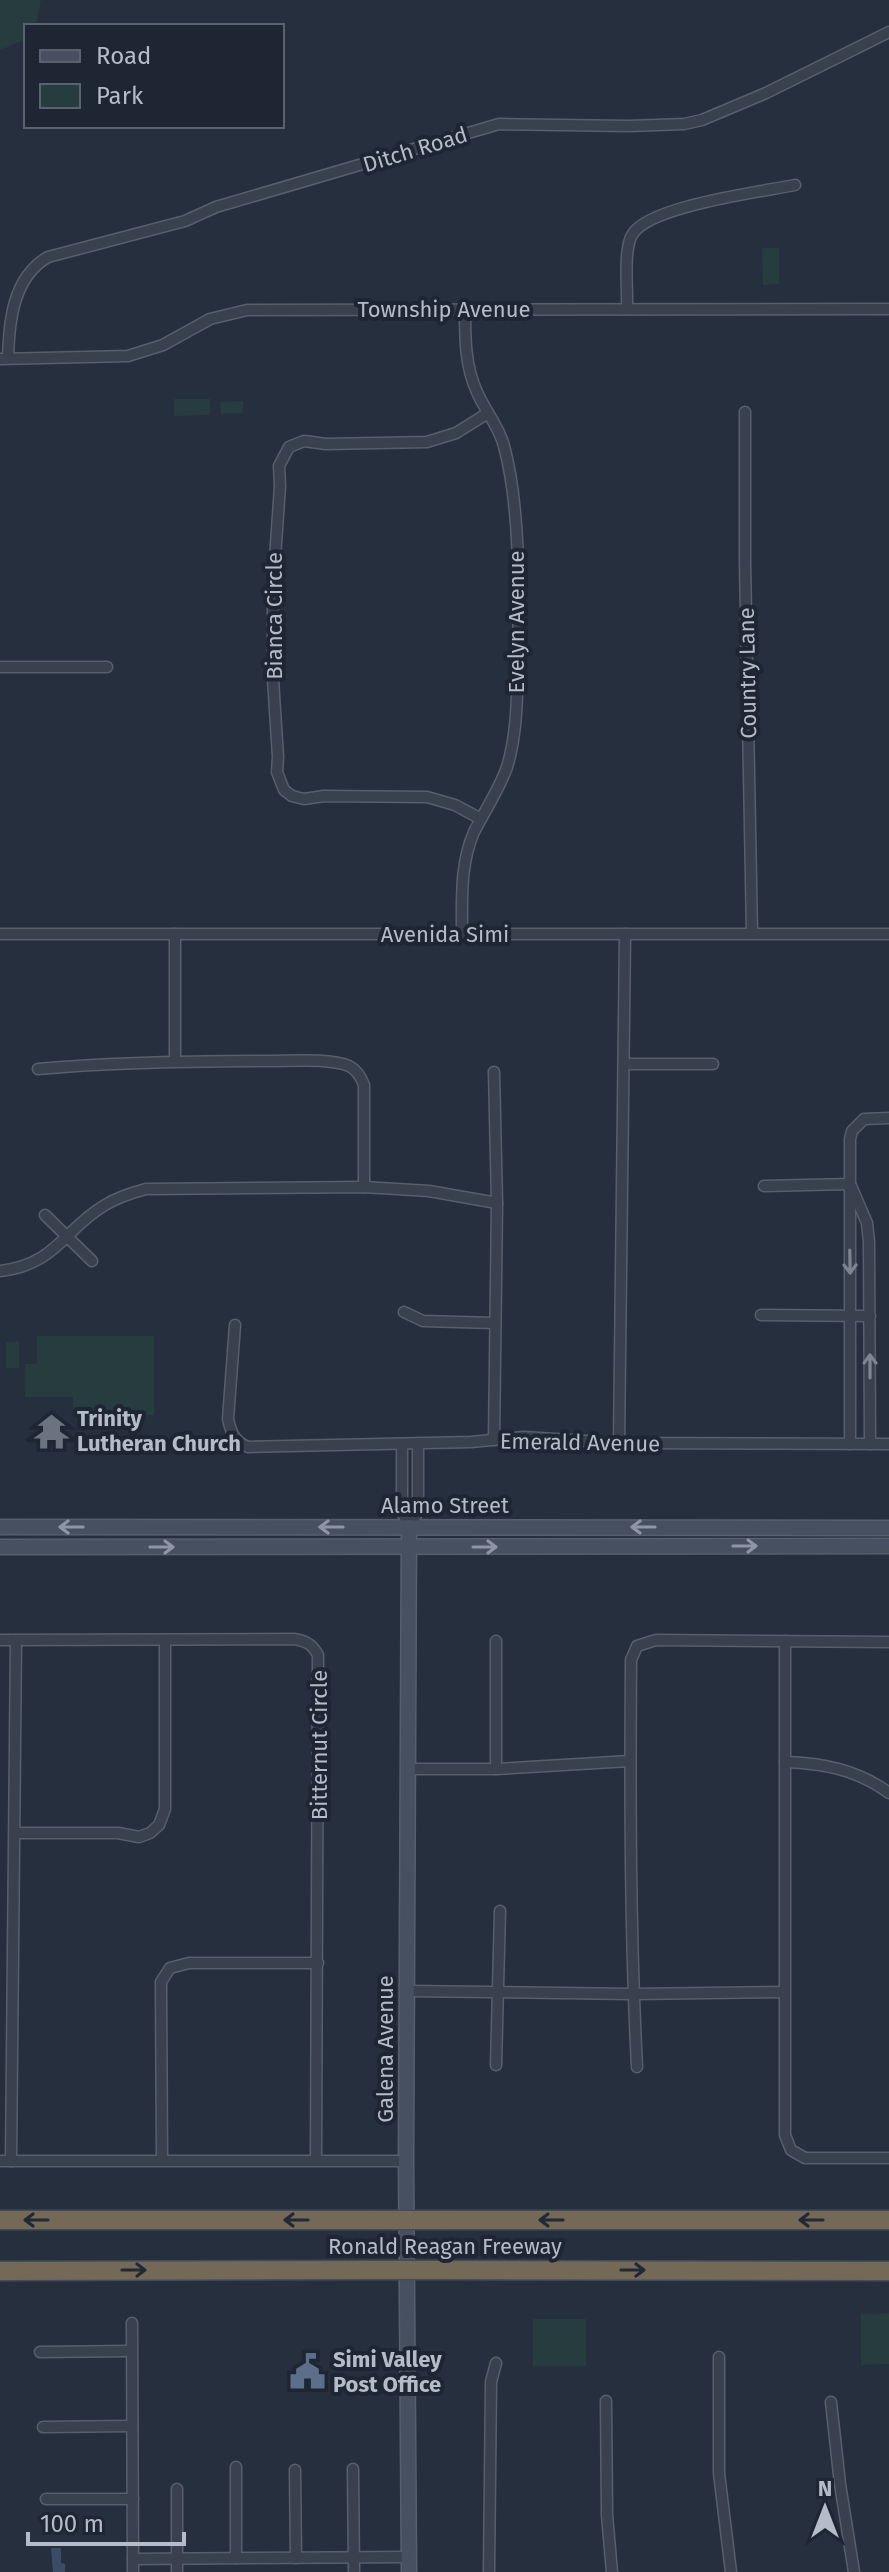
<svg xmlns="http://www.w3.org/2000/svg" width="889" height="2572" viewBox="0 0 889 2572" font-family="'Fira Sans',sans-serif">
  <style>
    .green { fill: #273c3f }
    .water { fill: #3c4c67 }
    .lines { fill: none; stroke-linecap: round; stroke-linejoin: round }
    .street-casing { stroke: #575f6c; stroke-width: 13 }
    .secondary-casing { stroke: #575f6c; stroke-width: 17 }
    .highway-casing { stroke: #444c59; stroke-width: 21 }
    .street { stroke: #39414e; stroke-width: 10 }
    .secondary { stroke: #475061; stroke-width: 14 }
    .highway { stroke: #746957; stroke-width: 18 }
    .highway-bridge-casing { stroke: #444c59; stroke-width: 21; stroke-linecap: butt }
    .highway-bridge { stroke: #746957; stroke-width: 18 }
    .oneway { stroke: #7d8592 }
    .oneway2 { stroke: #8e96a5 }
    .oneway3 { stroke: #222935 }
    .labels { text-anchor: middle; stroke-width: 8; stroke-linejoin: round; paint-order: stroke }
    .street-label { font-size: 22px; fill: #b5bcc9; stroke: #1e2633 }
    .poi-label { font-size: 22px; font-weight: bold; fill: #b5bcc9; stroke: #1e2633; text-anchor: start }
  </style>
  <rect width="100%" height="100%" fill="#252f3e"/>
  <g class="green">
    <path d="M0 0H41L36 26H26V39L0 50Z"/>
    <path d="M762 248H779V284L763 285Z"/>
    <path d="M174 399H210V415L174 416Z"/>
    <path d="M243 401V413L221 414 220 402Z"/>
    <path d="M37 1336H154V1415H73V1397H25V1364H37Z"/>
    <rect x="6" y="1342" width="13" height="26"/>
    <path d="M889 2313V2364L861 2365V2314Z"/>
    <rect x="533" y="2319" width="53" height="47"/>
  </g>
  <path class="water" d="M51 2548H61V2563L65 2564V2572H53Z"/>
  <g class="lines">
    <defs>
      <g id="street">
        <path d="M627 309C628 290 623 251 632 235 648 206 760 192 795 185"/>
        <path d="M8 358C9 321 13 277 48 257L185 221 216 207 499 124 629 126 684 124 702 120 766 93 889 32"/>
        <path d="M0 359 128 356 163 345 210 319 247 310 889 309"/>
        <path d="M745 412V561L752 933"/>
        <path d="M0 667H107"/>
        <path d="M481 819 455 805 427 797 324 796 304 799 292 796 284 790 277 772 278 757 273 679V587L280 486 279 466 289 447 304 441 326 444 427 442 456 433 488 413"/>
        <path d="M462 933C462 899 460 864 474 832 485 810 499 790 507 767 517 735 517 697 518 664 519 599 521 509 504 446 499 426 485 411 477 392 465 366 465 338 465 309"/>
        <path d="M0 934H889"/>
        <path d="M175 1061V934"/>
        <path d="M626 1064H713"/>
        <path d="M38 1069C115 1062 192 1061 270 1061 291 1061 330 1058 349 1066 357 1070 361 1077 364 1085V1187"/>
        <path d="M764 1186 850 1184"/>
        <path d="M851 1186 867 1223 869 1242 870 1444"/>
        <path d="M45 1215 92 1261"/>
        <path d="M0 1271C56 1265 64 1229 105 1205 118 1197 131 1193 146 1189L364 1187 429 1191 497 1203"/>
        <path d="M404 1312 423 1321 495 1323"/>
        <path d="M761 1315 870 1316"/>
        <path d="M235 1325 228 1419C231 1433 235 1442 248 1447L471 1442 523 1437 619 1443 889 1444"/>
        <path d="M494 1440 497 1203 494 1072"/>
        <path d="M619 1443 625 934"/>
        <path d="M402 1444V1512L409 1527"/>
        <path d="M850 1444V1139L852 1131 864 1119 889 1118"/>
        <path d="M409 1527 418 1512V1443"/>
        <path d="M0 1640 294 1639C306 1641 312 1644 318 1655L316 2160"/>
        <path d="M496 1641V1769"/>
        <path d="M785 1641V2135L791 2150 805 2158H889"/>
        <path d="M785 1762C823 1763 858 1770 889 1793"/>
        <path d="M410 1769H496L630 1761"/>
        <path d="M16 1833H118L139 1837 150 1833 159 1825 165 1809V1640"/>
        <path d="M407 1991 633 1994 784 1992"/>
        <path d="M496 2065 500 1911"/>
        <path d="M637 2067C630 1932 630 1796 631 1660L637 1646 656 1640 889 1642"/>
        <path d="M162 2160 161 1982 170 1968 189 1963H318"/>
        <path d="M0 2161H406"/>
        <path d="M11 2161 16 1640"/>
        <path d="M132 2323 133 2572"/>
        <path d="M40 2352 132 2351"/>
        <path d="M719 2357V2473L731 2572"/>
        <path d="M606 2401 607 2515 612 2572"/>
        <path d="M831 2402 840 2484 854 2572"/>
        <path d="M43 2427 132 2426"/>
        <path d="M236 2467V2558"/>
        <path d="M353 2469 354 2572"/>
        <path d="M295 2470 296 2558"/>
        <path d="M177 2489V2572"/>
        <path d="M46 2499H133"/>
        <path d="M133 2559 409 2557"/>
        <path d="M489 2572 491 2382 496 2363"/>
      </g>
      <g id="secondary">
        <path d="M0 1527 889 1528"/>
        <path d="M409 1527 406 2161 409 2572"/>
        <path d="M0 1547 889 1546"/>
      </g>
      <g id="highway">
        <path d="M0 2220H374"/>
        <path d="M443 2220H889"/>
        <path d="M443 2270 889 2271"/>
        <path d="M0 2271 373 2270"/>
      </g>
    </defs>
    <use href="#street" class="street-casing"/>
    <use href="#secondary" class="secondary-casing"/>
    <use href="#highway" class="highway-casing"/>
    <use href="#street" class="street"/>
    <use href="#secondary" class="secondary"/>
    <use href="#highway" class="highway"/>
    <defs>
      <g id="highway-bridge">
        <path d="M374 2220H443"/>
        <path d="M373 2270H443"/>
      </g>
    </defs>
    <use href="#highway-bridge" class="highway-bridge-casing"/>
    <use href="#highway-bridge" class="highway-bridge"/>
  </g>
  <defs><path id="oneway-shaft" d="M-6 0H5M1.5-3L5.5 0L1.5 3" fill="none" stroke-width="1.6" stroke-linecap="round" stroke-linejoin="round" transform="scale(2)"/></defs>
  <g class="oneway">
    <use href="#oneway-shaft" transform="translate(850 1262) rotate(89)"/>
    <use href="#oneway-shaft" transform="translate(870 1366) rotate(-90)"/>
  </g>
  <g class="oneway2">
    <use href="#oneway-shaft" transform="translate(71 1527) rotate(180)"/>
    <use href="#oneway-shaft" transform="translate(331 1527) rotate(180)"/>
    <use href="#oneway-shaft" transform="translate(643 1527) rotate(-180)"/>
    <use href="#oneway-shaft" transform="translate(745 1546)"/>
    <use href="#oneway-shaft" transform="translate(162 1547)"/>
    <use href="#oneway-shaft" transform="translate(485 1547)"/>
  </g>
  <g class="oneway3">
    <use href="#oneway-shaft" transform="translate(36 2220) rotate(180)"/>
    <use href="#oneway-shaft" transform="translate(296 2220) rotate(180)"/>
    <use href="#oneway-shaft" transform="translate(551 2220) rotate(-180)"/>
    <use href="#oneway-shaft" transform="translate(811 2220) rotate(-180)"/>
    <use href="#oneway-shaft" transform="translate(134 2270)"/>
    <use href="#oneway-shaft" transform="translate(633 2270)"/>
  </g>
  <defs>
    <symbol id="temple-bare" viewBox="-9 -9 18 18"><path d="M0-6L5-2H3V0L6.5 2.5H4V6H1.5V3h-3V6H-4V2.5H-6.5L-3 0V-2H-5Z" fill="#6b7280" stroke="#1e2633" stroke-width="2.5" paint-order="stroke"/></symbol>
    <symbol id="civic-bare" viewBox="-9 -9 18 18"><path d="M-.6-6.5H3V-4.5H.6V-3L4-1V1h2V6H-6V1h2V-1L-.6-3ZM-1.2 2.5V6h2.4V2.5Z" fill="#5c6f8a" stroke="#1e2633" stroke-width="2.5" paint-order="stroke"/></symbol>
  </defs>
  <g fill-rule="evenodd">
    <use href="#temple-bare" x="26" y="1406" width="51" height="51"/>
    <use href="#civic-bare" x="282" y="2346" width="51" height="51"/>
  </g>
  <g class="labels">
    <g class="street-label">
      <text transform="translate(415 149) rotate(-17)" y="8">Ditch Road</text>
      <text x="444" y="317">Township Avenue</text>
      <text transform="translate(274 616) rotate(-90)" y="8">Bianca Circle</text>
      <text transform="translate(516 622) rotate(-90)" y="8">Evelyn Avenue</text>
      <text transform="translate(747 673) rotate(-91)" y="8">Country Lane</text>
      <text x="445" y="942">Avenida Simi</text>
      <text transform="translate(580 1442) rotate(1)" y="8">Emerald Avenue</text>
      <text x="445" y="1513">Alamo Street</text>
      <text transform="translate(319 1745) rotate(-90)" y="8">Bitternut Circle</text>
      <text transform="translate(385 2049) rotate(-90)" y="8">Galena Avenue</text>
      <text x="445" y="2254">Ronald Reagan Freeway</text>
    </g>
    <g class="poi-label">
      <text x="77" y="1426">Trinity<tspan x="77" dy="25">Lutheran Church</tspan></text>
      <text x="333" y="2367">Simi Valley<tspan x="333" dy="25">Post Office</tspan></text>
    </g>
  </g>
  <rect x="24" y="24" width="260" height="104" fill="#1e2633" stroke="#5a626f" stroke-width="2"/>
  <rect x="40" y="50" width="40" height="12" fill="#475061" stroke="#5a626f" stroke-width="2"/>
  <text x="96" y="64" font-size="24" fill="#b5bcc9">Road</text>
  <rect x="40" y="84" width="40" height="24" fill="#273c3f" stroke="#5a626f" stroke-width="2"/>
  <text x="96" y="104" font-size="24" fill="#b5bcc9">Park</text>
  <g transform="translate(825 2508)" stroke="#1e2633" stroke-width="6" paint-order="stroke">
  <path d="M0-6L14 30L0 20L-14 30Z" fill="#b5bcc9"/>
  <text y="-12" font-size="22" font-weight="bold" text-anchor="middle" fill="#b5bcc9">N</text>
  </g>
  <path d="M28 2532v12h156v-12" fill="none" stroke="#b5bcc9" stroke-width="4"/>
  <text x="40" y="2532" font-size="24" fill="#b5bcc9" stroke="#1e2633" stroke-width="6" paint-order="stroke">100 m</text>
</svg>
